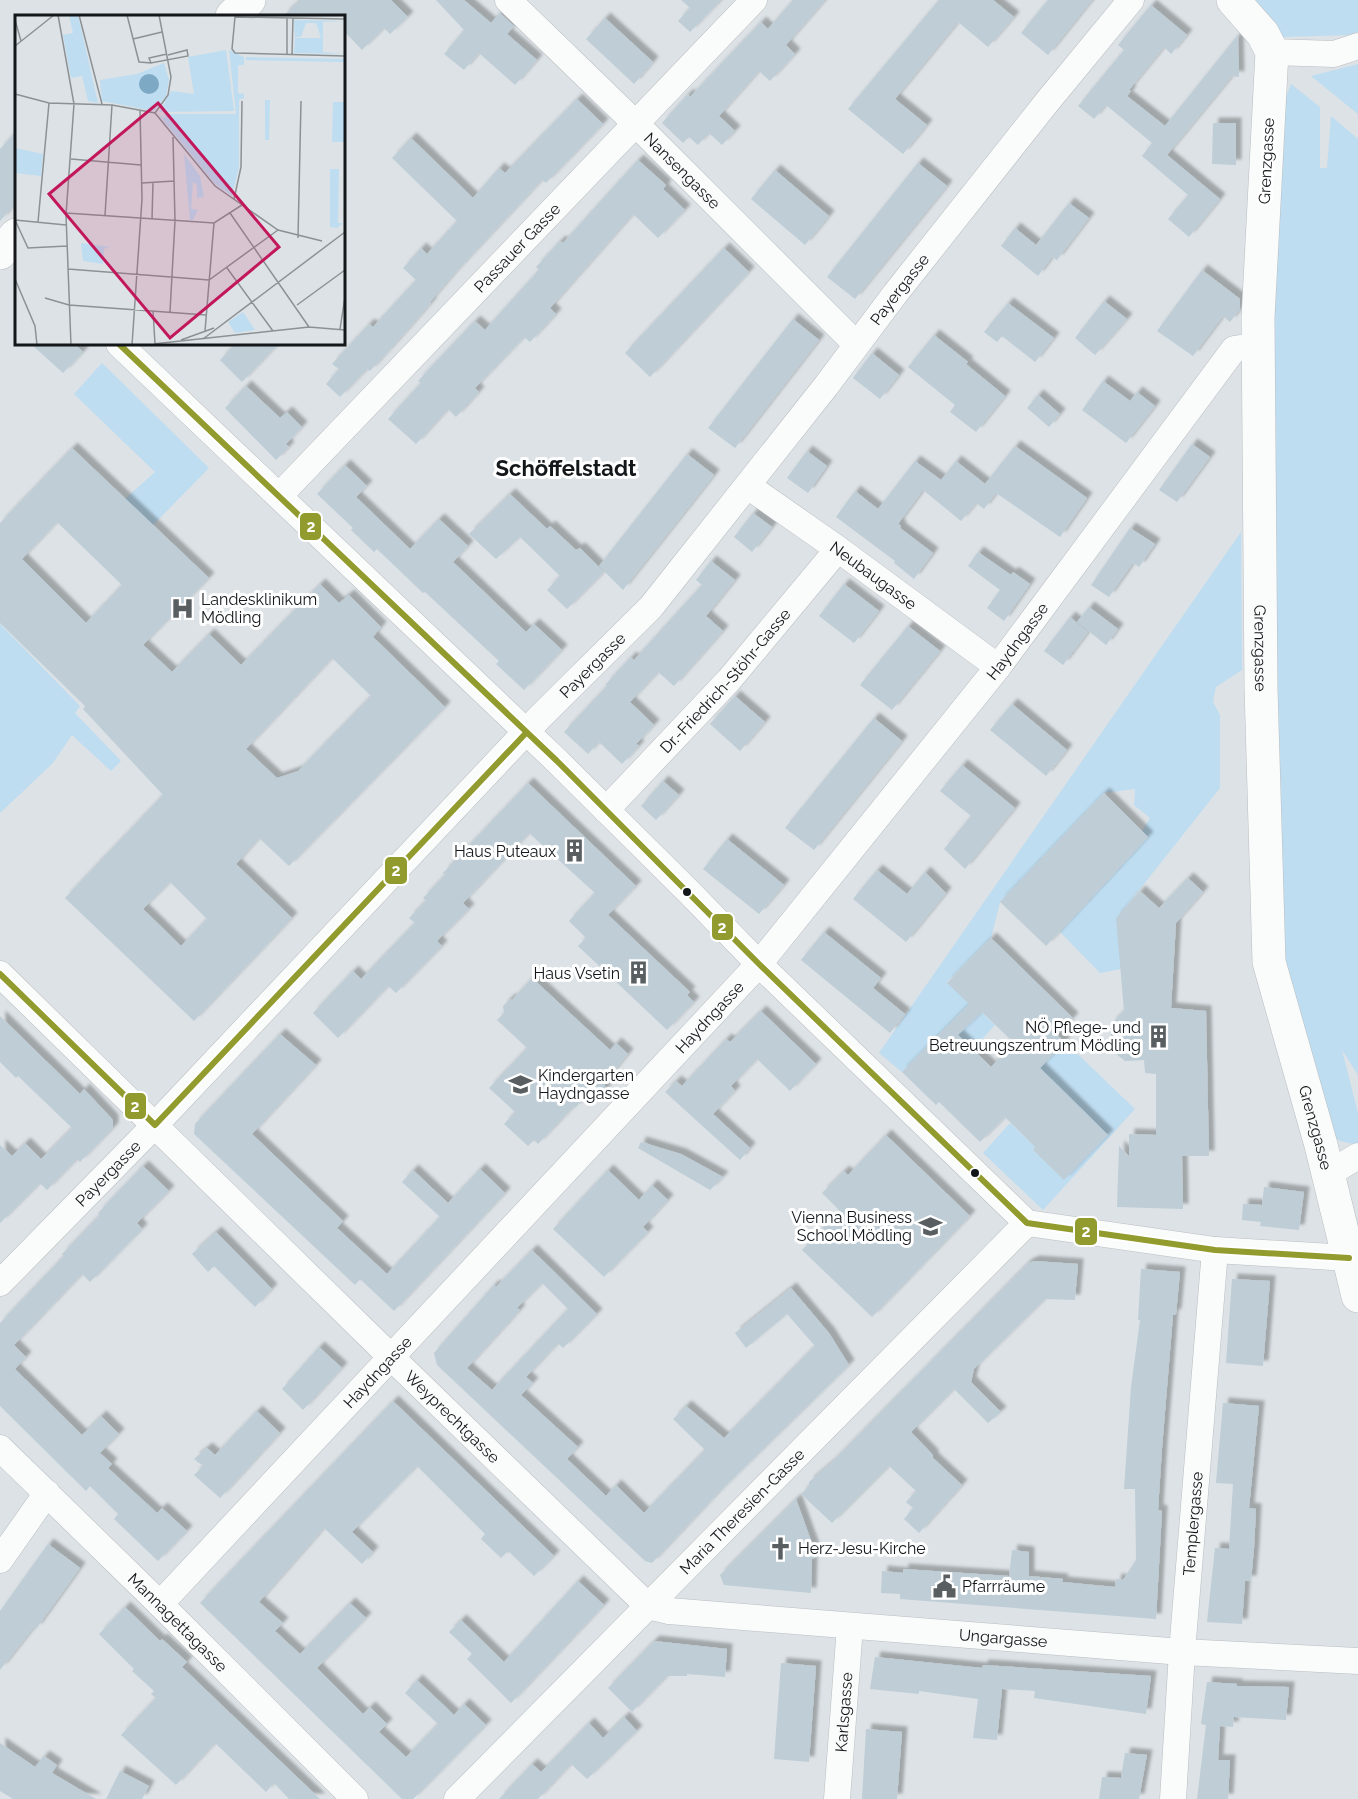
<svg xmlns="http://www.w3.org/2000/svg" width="1358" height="1799" viewBox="0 0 1358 1799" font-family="Raleway,sans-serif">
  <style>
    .green { fill: #beddf1 }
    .building { fill: #becdd6; fill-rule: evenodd; filter: url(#shadow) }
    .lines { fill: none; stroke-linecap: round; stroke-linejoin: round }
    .street-casing { stroke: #b9bec1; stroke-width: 27 }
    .secondary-casing { stroke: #b9bec1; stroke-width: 34 }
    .street { stroke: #fafbfb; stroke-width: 26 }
    .secondary { stroke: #fafbfb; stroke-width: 33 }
    .bus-1-casing { stroke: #fff; stroke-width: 10 }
    .bus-1 { stroke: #929b2d; stroke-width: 6 }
    .bus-dot { fill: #131719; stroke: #fff; stroke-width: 2 }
    .labels { text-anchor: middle; stroke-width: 6; stroke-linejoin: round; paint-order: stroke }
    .street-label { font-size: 16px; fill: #131719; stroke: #fff }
    .poi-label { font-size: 16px; fill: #131719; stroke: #fff; text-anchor: start }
    .district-label { font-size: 22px; font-weight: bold; fill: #131719; stroke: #fff }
    .inset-road { fill: none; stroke: #8c9194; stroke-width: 1.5 }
    .view { fill: #c2185b; fill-opacity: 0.15; stroke: #c2185b; stroke-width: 3 }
    .inset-edge { fill: none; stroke: #131719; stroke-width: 3 }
    .line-badge { stroke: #fff; stroke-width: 2 }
    .badge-label { font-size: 16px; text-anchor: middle; font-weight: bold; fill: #fff }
  </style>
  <defs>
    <filter id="shadow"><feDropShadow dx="5.5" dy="-5.5" stdDeviation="1.5" flood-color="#0004"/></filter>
  </defs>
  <rect width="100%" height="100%" fill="#dce2e6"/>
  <g class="green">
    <path d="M1253 0H1358V32L1349 35 1283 37Z"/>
    <path d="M1358 64V114L1311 76Z"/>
    <path d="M1291 84 1320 107V168H1327L1331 116 1358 139V1075L1342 1050 1358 1113V1145L1340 1141 1329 1134 1277 947 1273 130Z"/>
    <path d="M102 363 209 468 153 525 125 499 155 472 74 394Z"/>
    <path d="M1241 532 1242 670 1216 687 1213 702 1220 715V788L1117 918 1121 969 1100 973 1060 932 1148 837 1142 831 1150 818 1134 805 1135 789 1104 793 1000 902 991 938 947 982 980 1014 982 1012 995 1025 973 1049 948 1025 902 1072 879 1053Z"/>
    <path d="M0 624 80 706 75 713 121 761 111 771 72 735 52 764 0 813Z"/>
    <path d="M1065 1042 1135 1109 1043 1210 983 1153 1010 1123 1035 1147 1033 1150 1064 1179 1040 1068Z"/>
  </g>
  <g class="building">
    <path d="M301 0H391L408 17 390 34 384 28 362 50 344 31V16H283Z"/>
    <path d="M436 0H464L491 23 500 13 514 26 507 34 537 60 515 85 479 53 464 70 444 54 464 30Z"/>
    <path d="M681 0H721L690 32 678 21 690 8Z"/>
    <path d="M793 0H825L786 45 795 54 770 81 759 71 719 116 735 131 722 145 709 133 698 145 689 137 683 143 662 123 688 94 690 97 761 22 768 29Z"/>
    <path d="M939 0H993L1014 17 988 47 958 22 895 99 927 125 903 154 848 109Z"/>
    <path d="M1048 0H1092L1048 55 1021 33Z"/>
    <path d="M1151 5 1187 35 1171 54 1164 47 1129 90 1131 91 1127 96 1165 126 1238 35 1239 77 1232 76 1167 155 1220 199 1189 237 1168 219 1188 195 1142 156 1152 143 1106 105 1094 119 1078 106 1124 50 1118 45Z"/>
    <path d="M605 18 653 62 634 84 586 39Z"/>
    <path d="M577 99 603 124 546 183 542 180 452 276 430 302 431 303 393 346 370 371 367 369 340 397 326 384 339 369 332 364 369 324 373 327 416 280 403 268 421 248 427 254 457 221 392 158 411 138 473 198 499 168 505 173Z"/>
    <path d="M1213 123H1236V165L1212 164Z"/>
    <path d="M16 132V203L0 221V149Z"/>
    <path d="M638 160 666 185 663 189 685 210 658 238 633 214 550 308 556 314 530 342 524 337 475 388 479 392 456 417 448 409 416 444 388 419 421 383 418 381 475 321 485 330 539 270 536 267 560 241 563 243Z"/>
    <path d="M918 163 947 186 855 299 827 277Z"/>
    <path d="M775 170 829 216 805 245 751 199Z"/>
    <path d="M1069 203 1089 218 1057 260 1052 257 1038 276 1001 246 1015 228 1036 245Z"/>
    <path d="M724 248 749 272 650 377 625 353Z"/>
    <path d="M1202 270 1240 299V309L1230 322 1223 316 1193 356 1157 331Z"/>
    <path d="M1104 301 1127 319 1095 355 1075 338Z"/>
    <path d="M1008 303 1054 338 1035 362 1002 336 997 342 984 332Z"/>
    <path d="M793 319 819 340 735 448 708 428Z"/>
    <path d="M934 335 968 362 966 364 1005 396 976 432 950 412 955 405 908 367Z"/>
    <path d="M31 344H75L83 352 63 373Z"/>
    <path d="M235 344H278L242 382 220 360Z"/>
    <path d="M872 353 899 375 880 399 853 378Z"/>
    <path d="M1103 381 1130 401 1137 392 1155 406 1126 443 1082 410Z"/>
    <path d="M246 386 280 418 287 412 302 427 286 444 289 447 276 460 225 408Z"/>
    <path d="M1038 395 1060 414 1049 427 1027 408Z"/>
    <path d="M1192 444 1210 457 1177 502 1159 490Z"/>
    <path d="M1015 446 1087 498 1060 537 996 493 984 509 976 503 961 521 923 490 898 524 901 526 900 528 933 553 914 579 894 563 895 561 836 517 855 491 878 509 915 461 941 480 956 461 985 484Z"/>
    <path d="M72 448 209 578 143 645 172 672 209 634 241 665 320 584 339 603 349 595 381 627 373 637 445 707 289 866 259 838 236 864 292 918 194 1021 65 898 163 795 83 709 85 706 0 623V523ZM57 522 122 585 86 623 22 559ZM332 658 371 696 298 771 277 778 246 749ZM170 882 207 919 181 946 143 909Z"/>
    <path d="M807 451 827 466 808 493 787 478Z"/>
    <path d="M687 454 714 475 623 590 599 566Z"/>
    <path d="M345 465 367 486 356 497 410 549 439 519 468 546 453 562 526 632 534 624 562 650 524 690 496 664 499 661 425 592 423 593 377 549 374 552 351 530 353 528 317 494Z"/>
    <path d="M510 494 547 529 550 526 576 550 580 548 604 572 567 609 547 590 560 576 520 537 496 559 469 534Z"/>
    <path d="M753 513 772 527 752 552 734 537Z"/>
    <path d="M1130 528 1155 544 1139 567 1133 563 1109 597 1091 585Z"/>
    <path d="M978 552 1011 575 1013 572 1030 584 1004 621 987 608 1000 590 968 566Z"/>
    <path d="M711 561 735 580 706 616 723 631 674 686 658 672 630 702 654 725 636 744 639 746 622 764 599 742 588 754 564 732 607 686 605 685 631 657 634 660 702 585 696 580Z"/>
    <path d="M844 584 879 611 854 643 819 616Z"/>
    <path d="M1089 607 1118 629 1106 645 1077 622Z"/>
    <path d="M1070 617 1088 632 1063 665 1044 651Z"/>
    <path d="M908 626 940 651 892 710 860 685Z"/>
    <path d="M735 696 765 722 740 751 710 724Z"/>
    <path d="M1012 704 1067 750 1046 776 990 730Z"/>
    <path d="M874 718 902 741 814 850 785 828Z"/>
    <path d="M962 765 1015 808 965 869 944 849 971 816 940 791Z"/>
    <path d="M663 781 679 795 656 820 641 806Z"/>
    <path d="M528 783 636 886 608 915 690 992 687 995 694 1002 667 1030 578 946 586 938 569 921 595 893 529 833 463 903 469 909 437 941 442 946 396 993 388 986 338 1038 313 1013 353 971 361 979 415 923 409 918 426 901 423 898 445 875 443 873Z"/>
    <path d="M1104 793 1148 837 1046 946 1000 902Z"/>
    <path d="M727 839 784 885 759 914 703 869Z"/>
    <path d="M877 870 907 894 925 872 946 893 906 942 853 899Z"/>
    <path d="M1188 878 1203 892 1176 923 1171 1008 1206 1011 1209 1156H1182L1183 1209 1117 1207 1119 1146 1129 1156V1134L1156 1135V1074L1145 1073 1144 1060 1125 1061 1110 1049 1112 1023 1124 1011 1116 918 1140 891 1159 908Z"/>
    <path d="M824 932 881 978 873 988 905 1014 890 1033 801 960Z"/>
    <path d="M991 938 1073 1018 1057 1035 1065 1042 1040 1068 1108 1135 1064 1180 1033 1150 1035 1147 1005 1117 980 1142 939 1102 936 1105 902 1072 969 1004 947 983ZM982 1012 1014 1043 991 1067 958 1035Z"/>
    <path d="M532 978 610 1050 616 1043 628 1054 604 1083 606 1089 592 1105 585 1098 575 1108 574 1106 538 1144 534 1140 528 1146 504 1124 515 1112 489 1088 527 1048 497 1020 504 1013 503 1006 510 999 512 1000Z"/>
    <path d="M761 1011 816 1064 790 1091 757 1059 731 1086 735 1091 713 1114 750 1148 740 1160 665 1092 676 1081 682 1086 726 1039 730 1042Z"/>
    <path d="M0 1016 80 1094 84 1089 113 1120V1128L80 1162 77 1159 47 1190 40 1183 0 1223V1145L12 1156 25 1143 41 1159 72 1128 18 1076 16 1078 0 1062Z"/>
    <path d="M280 1034 316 1065 252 1134 343 1221 337 1228 387 1274 440 1217 402 1182 413 1170 448 1203 480 1169 505 1193 394 1311 360 1279 355 1285 194 1134 195 1124Z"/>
    <path d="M886 1135 970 1216 872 1317 802 1250 840 1211 822 1193 844 1171 848 1175Z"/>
    <path d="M641 1142 681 1154 723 1177 710 1190 638 1148Z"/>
    <path d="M143 1166 169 1191 137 1223 142 1229 90 1282 82 1274 14 1345 26 1357 15 1369 82 1435 101 1416 119 1434 100 1453 112 1464 108 1468 157 1513 162 1508 187 1531 158 1561 114 1519 118 1514 90 1486 86 1491 0 1406V1323L64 1256 62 1254 100 1215 98 1213Z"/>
    <path d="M608 1170 639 1200 652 1185 668 1200 643 1227 648 1232 604 1277 553 1229Z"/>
    <path d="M1264 1187 1304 1192 1299 1230 1260 1226 1261 1222 1242 1220 1243 1204 1262 1205Z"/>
    <path d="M216 1232 272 1289 255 1307 214 1266 208 1272 192 1254Z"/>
    <path d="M532 1250 597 1314 563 1348 558 1343 526 1377 533 1383 521 1395 578 1447 567 1459 606 1496 616 1485 644 1513 705 1450 673 1419 686 1406 724 1438 815 1346 787 1314 746 1348 735 1333 791 1288 829 1333 849 1365 716 1495 652 1563 645 1561 437 1365 434 1353 494 1285 496 1287ZM542 1283 568 1309 492 1390 467 1368 520 1310 517 1308Z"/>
    <path d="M1034 1261 1078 1264 1075 1300 1045 1299 974 1369 971 1382 1001 1412 988 1423 954 1389 911 1432 933 1455V1458L962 1485 919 1533 904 1519 913 1508 906 1502 916 1491 889 1466 832 1523 801 1494 809 1486V1482L830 1464 1027 1264Z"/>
    <path d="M1141 1269 1180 1272 1176 1314 1173 1315 1162 1448 1158 1510 1162 1511 1156 1619 900 1599V1594L881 1593 882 1571 903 1573V1569L1009 1576 1012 1550 1029 1552V1576L1063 1579 1062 1582 1115 1587 1116 1579 1123 1580 1136 1560 1135 1489H1124L1131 1387 1140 1320H1138Z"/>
    <path d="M1232 1279 1270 1281 1263 1366 1226 1363Z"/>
    <path d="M319 1347 342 1368 303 1410 282 1389Z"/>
    <path d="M393 1401 554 1556 534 1576 508 1551 501 1558 481 1539 485 1534 417 1466 352 1532 373 1552 362 1564 324 1528 259 1602 283 1623 275 1631 300 1654 350 1603 366 1618 317 1668 363 1714 370 1707 387 1724 379 1732 406 1757 438 1724 405 1693 417 1680 454 1715 464 1704 486 1725 413 1799H402L200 1603Z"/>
    <path d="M1223 1403 1259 1406 1249 1508 1256 1509 1254 1548 1251 1581H1245L1242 1624 1207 1622 1215 1548 1229 1549 1233 1484 1216 1483Z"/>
    <path d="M257 1411 280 1433 220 1498 194 1475 203 1466 194 1459 207 1448 215 1455Z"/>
    <path d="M796 1499 817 1557 812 1559 811 1593 724 1585 720 1575Z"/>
    <path d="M48 1544 80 1568 36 1629 34 1627 0 1670V1611Z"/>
    <path d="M578 1581 604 1605 511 1703 467 1659 472 1654 449 1632 461 1620 504 1662Z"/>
    <path d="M125 1607 160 1641 162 1639 187 1662 182 1667 320 1799H289L274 1783 266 1792 215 1743 176 1785 121 1735 156 1698 151 1694 154 1691 132 1671 134 1669 99 1634Z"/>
    <path d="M654 1641 727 1649 725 1677 687 1674V1676H667L632 1712 608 1688Z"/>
    <path d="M875 1657 982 1668 983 1665 1151 1676 1146 1714 1034 1698 1035 1691 1002 1689 997 1740 973 1738 978 1699 919 1691V1694L870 1689Z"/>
    <path d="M781 1663 816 1666 809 1762 774 1759Z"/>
    <path d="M1207 1682 1237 1684V1686L1289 1687 1286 1720 1234 1717 1233 1727 1220 1726 1218 1760H1230L1228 1799H1197L1206 1725 1201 1724Z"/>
    <path d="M624 1717 637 1731 587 1779 571 1764 538 1799H499L532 1764 541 1772 589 1723 603 1738Z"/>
    <path d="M866 1729 902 1732 897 1799H862Z"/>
    <path d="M0 1743 35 1767 44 1756 57 1765 52 1773 96 1799H13L0 1791Z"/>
    <path d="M1125 1753 1147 1755 1139 1799H1099L1102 1777 1121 1778Z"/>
    <path d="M120 1771 149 1786 142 1799H106Z"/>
  </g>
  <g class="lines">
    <defs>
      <g id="street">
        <path id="s1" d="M508 0 636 124 856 344"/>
        <path d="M1272 52 1334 54 1358 46"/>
        <path d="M119 344 557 761 689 892 759 964 1027 1223 1215 1250 1349 1258"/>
        <path id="s2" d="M748 486 838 549 998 667"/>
        <path id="s3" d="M279 496 754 0"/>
        <path id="s4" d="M606 810 729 680 838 549"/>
        <path id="s5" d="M0 974 392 1358 648 1606 669 1611 1182 1652 1358 1661"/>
        <path d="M1328 1174 1358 1156"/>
        <path id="s6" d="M0 1283 155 1125 539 718 651 607 826 386 895 294 1047 102 1131 0"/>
        <path id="s7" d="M0 1448 160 1604 355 1799"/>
        <path d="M0 1560 47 1493"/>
        <path id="s8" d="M160 1604 759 964 998 667 1234 349 1259 345"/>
        <path id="s9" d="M457 1799 1027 1223"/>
        <path id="s10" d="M837 1799 850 1626"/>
        <path id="s11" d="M1173 1799 1182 1652 1215 1250"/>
      </g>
      <g id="secondary">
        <path id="s12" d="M1233 0 1263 34 1272 52 1258 318 1261 688 1269 962 1321 1145 1358 1296"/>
        <path d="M232 16 249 0"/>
        <path d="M0 253 16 235"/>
      </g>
    </defs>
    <use href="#street" class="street-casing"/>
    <use href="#secondary" class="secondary-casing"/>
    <use href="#street" class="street"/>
    <use href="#secondary" class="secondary"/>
    <defs>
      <g id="bus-1">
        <path d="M119 344 557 761 759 964 1027 1223 1215 1250 1349 1258"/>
        <path d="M0 974 155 1125 526 733"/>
      </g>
    </defs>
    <use href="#bus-1" class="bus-1-casing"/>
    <use href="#bus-1" class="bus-1"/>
  </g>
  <defs>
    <symbol id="hospital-bare" viewBox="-9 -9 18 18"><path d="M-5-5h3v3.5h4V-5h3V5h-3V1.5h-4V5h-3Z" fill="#595e61" stroke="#fff" stroke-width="2.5" paint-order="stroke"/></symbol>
    <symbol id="building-bare" viewBox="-9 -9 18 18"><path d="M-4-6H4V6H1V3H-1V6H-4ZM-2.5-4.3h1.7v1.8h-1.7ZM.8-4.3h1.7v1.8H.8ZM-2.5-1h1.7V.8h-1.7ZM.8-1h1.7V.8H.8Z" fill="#595e61" stroke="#fff" stroke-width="2.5" paint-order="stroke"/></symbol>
    <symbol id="school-bare" viewBox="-9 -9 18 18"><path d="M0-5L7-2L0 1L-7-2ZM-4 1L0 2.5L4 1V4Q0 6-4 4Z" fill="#595e61" stroke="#fff" stroke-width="2.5" paint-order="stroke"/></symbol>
    <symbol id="church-bare" viewBox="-9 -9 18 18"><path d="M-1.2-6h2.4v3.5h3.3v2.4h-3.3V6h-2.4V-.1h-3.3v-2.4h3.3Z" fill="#595e61" stroke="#fff" stroke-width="2.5" paint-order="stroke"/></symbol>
    <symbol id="civic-bare" viewBox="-9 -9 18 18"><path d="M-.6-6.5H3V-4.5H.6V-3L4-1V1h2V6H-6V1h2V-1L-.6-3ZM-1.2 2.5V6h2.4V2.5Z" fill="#595e61" stroke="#fff" stroke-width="2.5" paint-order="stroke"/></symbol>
  </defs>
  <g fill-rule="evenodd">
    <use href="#hospital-bare" x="166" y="592" width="33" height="33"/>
    <use href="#building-bare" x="558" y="834" width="33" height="33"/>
    <use href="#building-bare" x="622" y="956" width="33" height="33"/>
    <use href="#building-bare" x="1142" y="1020" width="33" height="33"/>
    <use href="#school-bare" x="504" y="1068" width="33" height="33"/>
    <use href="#school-bare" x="914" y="1210" width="33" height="33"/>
    <use href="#church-bare" x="764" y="1532" width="33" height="33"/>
    <use href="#civic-bare" x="928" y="1570" width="33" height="33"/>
  </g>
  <g class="bus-dot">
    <circle cx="687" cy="892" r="5"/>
    <circle cx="975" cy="1173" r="5"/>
  </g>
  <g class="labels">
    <g class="street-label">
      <text transform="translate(1266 161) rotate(-87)" y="6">Grenzgasse</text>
      <text dy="6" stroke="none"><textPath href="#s1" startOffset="244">Nansengasse</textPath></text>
      <text dy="6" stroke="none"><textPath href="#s3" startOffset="344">Passauer Gasse</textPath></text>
      <text dy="6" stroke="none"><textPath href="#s6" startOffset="1342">Payergasse</textPath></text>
      <text dy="6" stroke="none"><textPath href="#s2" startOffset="154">Neubaugasse</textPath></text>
      <text dy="6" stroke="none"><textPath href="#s8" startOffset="1290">Haydngasse</textPath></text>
      <text dy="6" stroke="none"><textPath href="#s12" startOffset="662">Grenzgasse</textPath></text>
      <text dy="6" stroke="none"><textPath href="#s6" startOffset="856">Payergasse</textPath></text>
      <text dy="6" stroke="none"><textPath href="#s4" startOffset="176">Dr.-Friedrich-Stöhr-Gasse</textPath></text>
      <text dy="6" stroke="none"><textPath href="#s8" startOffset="804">Haydngasse</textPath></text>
      <text dy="6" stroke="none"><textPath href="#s12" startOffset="1148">Grenzgasse</textPath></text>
      <text dy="6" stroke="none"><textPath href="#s6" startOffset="154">Payergasse</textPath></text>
      <text dy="6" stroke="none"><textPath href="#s8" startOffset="318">Haydngasse</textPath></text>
      <text dy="6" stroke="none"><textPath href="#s5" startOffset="633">Weyprechtgasse</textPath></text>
      <text dy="6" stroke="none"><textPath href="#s9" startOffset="405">Maria Theresien-Gasse</textPath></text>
      <text dy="6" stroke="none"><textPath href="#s11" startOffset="276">Templergasse</textPath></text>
      <text dy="6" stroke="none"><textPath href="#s7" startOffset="249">Mannagettagasse</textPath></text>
      <text dy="6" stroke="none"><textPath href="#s5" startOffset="1262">Ungargasse</textPath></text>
      <text dy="6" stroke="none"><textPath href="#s10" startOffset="87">Karlsgasse</textPath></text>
    </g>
    <g class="poi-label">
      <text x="201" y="605">Landesklinikum<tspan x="201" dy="18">Mödling</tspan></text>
      <text x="556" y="857" text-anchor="end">Haus Puteaux</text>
      <text x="620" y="979" text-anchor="end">Haus Vsetin</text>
      <text x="1141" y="1033" text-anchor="end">NÖ Pflege- und<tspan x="1141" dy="18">Betreuungszentrum Mödling</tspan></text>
      <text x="538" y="1081">Kindergarten<tspan x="538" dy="18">Haydngasse</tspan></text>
      <text x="912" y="1223" text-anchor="end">Vienna Business<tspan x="912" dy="18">School Mödling</tspan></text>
      <text x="798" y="1554">Herz-Jesu-Kirche</text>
      <text x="962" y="1592">Pfarrräume</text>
    </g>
    <g class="district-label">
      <text x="566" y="476">Schöffelstadt</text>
    </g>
  </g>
  <g transform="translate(15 15)">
    <rect width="330" height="330" fill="#dce2e6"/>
    <path d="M54 0H63L83 88 73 86 67 61 56 63 48 20 58 18ZM279 5 330 6 308 7V37L330 39 279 38 280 23H306L301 8H291L286 22H280ZM211 35 219 96 144 97 156 76 179 79 173 42ZM214 35 229 42V50H223V78L229 79V83L224 85V152L217 181 200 169 143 99 150 103 149 99H221ZM231 42 330 44V47L231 45ZM149 48 154 65 151 81 139 96 87 86 85 65 122 59ZM250 85H255L254 125H250ZM318 87H330V127H317ZM0 133 28 139 26 161 0 158ZM169 139 185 161 189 182 182 183V170L178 167 176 194 183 195 178 205H175ZM315 154H324L323 208H328L322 213 315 212ZM66 228 95 232 89 234 88 249 68 246ZM228 297 240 315 220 318 213 307Z" fill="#beddf1"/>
    <path d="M124 69a10 10 0 1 1 20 0a10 10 0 1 1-20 0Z" fill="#7ea9c4"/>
    <path class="inset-road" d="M43 0 59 89 51 200 56 330M64 0 87 89M112 0 124 47 137 48M330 4 220 2 217 34 220 38 330 41M0 5 6 26M118 24 147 17M0 31 39 0M152 39 134 43 136 48 173 41 172 35 153 40M272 40V3M277 40 278 3M0 79 34 88 97 90 140 98 200 171 263 215 307 226M140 98 153 80 156 62 144 0M56 144 126 150M127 168 159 166M219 184 226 152 227 86M51 198 199 208 227 190M215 198 294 312M90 200 97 90M137 204 138 167M0 205 13 233 52 231M0 205 51 210M23 207 34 88M283 223 286 86M212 253 258 316M53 254 194 265 263 215M0 264 20 311 22 330M30 283 54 290 191 300M282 290 330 255M138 296 140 329M155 297 160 206 158 122M325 314 330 282M190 316 199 208M188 324 330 217M166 325 199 313M117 330 127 184 125 95M129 330 294 312 330 315"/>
    <path class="view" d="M143 88 264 232 155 323 34 179Z"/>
    <rect width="330" height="330" class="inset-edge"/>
  </g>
  <g class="line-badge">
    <rect x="299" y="512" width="23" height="29" rx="6" fill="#929b2d"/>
    <rect x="384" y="856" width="24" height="29" rx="6" fill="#929b2d"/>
    <rect x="711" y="913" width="23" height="28" rx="6" fill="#929b2d"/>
    <rect x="124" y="1092" width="23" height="28" rx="6" fill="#929b2d"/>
    <rect x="1074" y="1217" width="24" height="29" rx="6" fill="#929b2d"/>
  </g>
  <g class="badge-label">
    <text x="311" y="532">2</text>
    <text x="396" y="876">2</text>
    <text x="722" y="933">2</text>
    <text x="135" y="1112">2</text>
    <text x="1086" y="1237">2</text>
  </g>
</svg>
